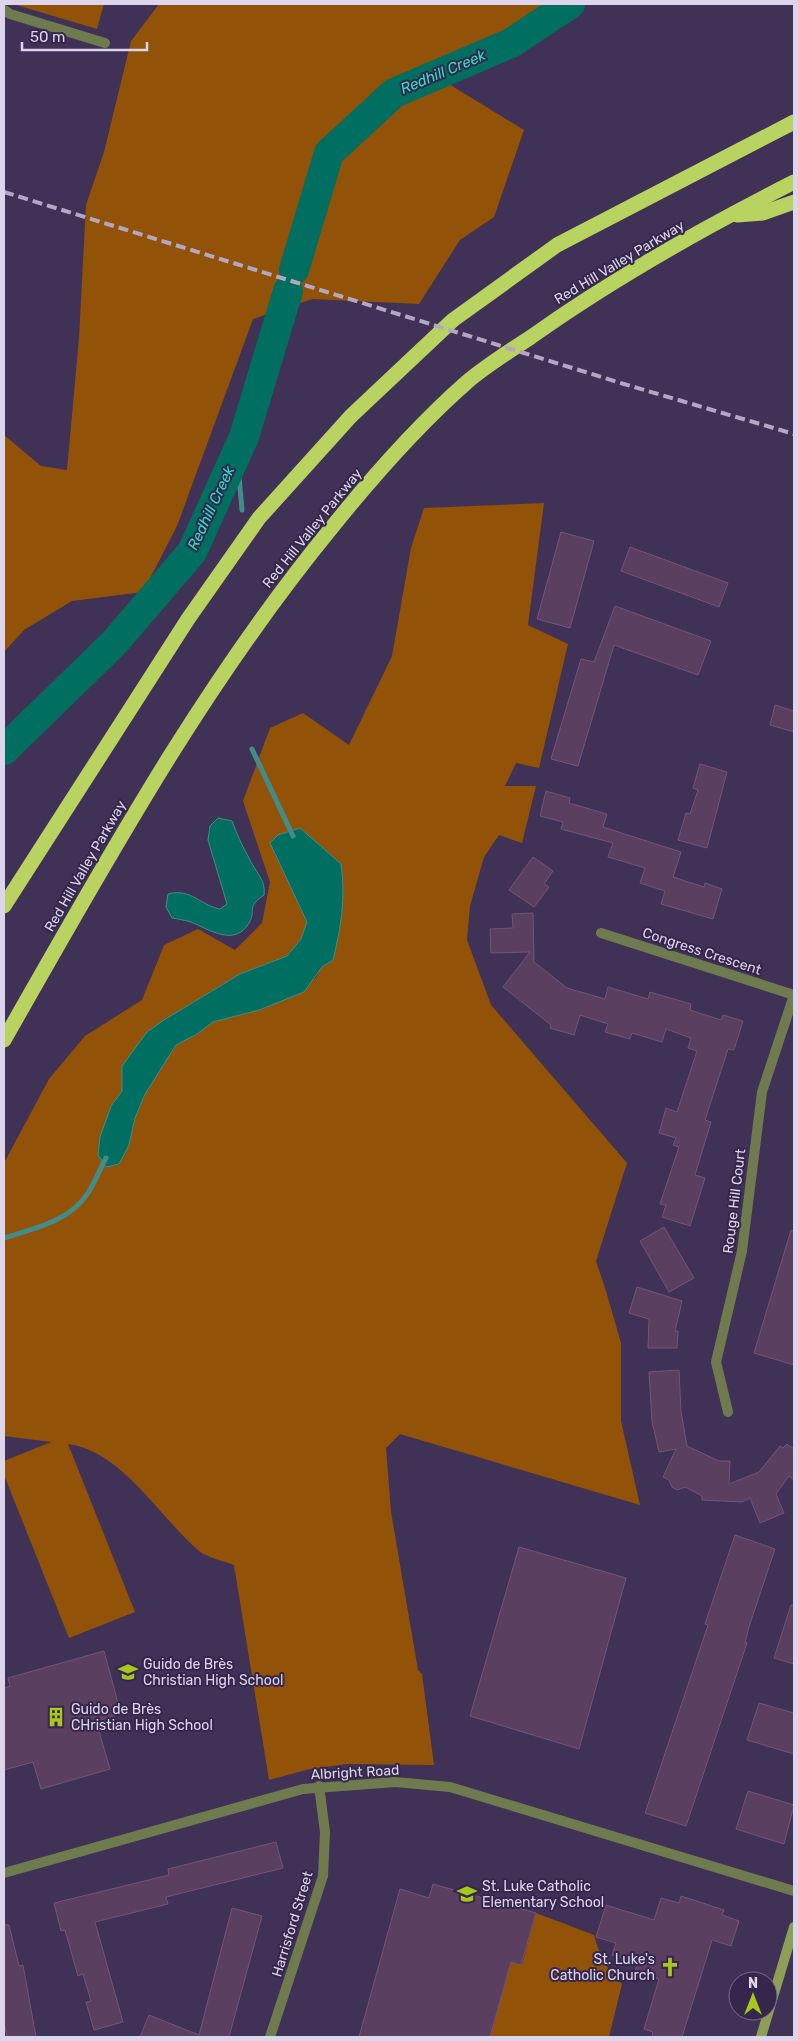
<svg xmlns="http://www.w3.org/2000/svg" width="798" height="2041" viewBox="0 0 798 2041" font-family="Rubik,sans-serif">
  <style>
    .green { fill: #925207; fill-rule: evenodd }
    .water { fill: #006e61; stroke: #428d8b }
    .lines { fill: none; stroke-linecap: round; stroke-linejoin: round }
    .stream { stroke: #428d8b; stroke-width: 5 }
    .river { stroke: #006e61; stroke-width: 30 }
    .building { fill: #5b3f61; stroke: #725578 }
    .street { stroke: #6f7b4f; stroke-width: 10 }
    .secondary { stroke: #8d9f57; stroke-width: 10 }
    .highway { stroke: #b8d35f; stroke-width: 15 }
    .rail { stroke: #b2a8c3; stroke-width: 4; stroke-dasharray: 10 5; stroke-linecap: butt }
    .labels { text-anchor: middle; stroke-width: 4; stroke-linejoin: round; paint-order: stroke }
    .street-label { font-size: 14px; fill: #ddd5ec; stroke: #35274b }
    .poi-label { font-size: 14px; fill: #ddd5ec; stroke: #35274b; text-anchor: start }
    .water-label { font-size: 15px; font-style: italic; fill: #2ce0c7; stroke: #35274b }
  </style>
  <rect width="100%" height="100%" fill="#403256"/>
  <g class="green">
    <path d="M13 4H104L97 29Z"/>
    <path d="M159 4H570L549 8 477 45 439 78 524 130 494 217 460 240 419 304 312 299 253 319 177 526 143 592 72 601 24 630 4 652V435L41 466 67 470 79 338 86 205 104 152 131 41Z"/>
    <path d="M544 503 528 625 568 644 539 768 516 763 505 786H536L522 843 499 835 484 857 470 906 467 940 491 1005 627 1163 596 1261 606 1291 621 1343V1421L640 1505 400 1434 386 1448 391 1512 418 1670 422 1674 434 1765 347 1764 310 1769 269 1780 234 1565C224 1561 208 1558 199 1551 161 1519 121 1450 68 1444L135 1612 69 1638 4 1475V1461L51 1442 4 1436V1163L49 1079 85 1036 142 1000 164 945 198 929 235 950 262 923 270 882 243 801 270 728 303 713 349 745 392 656 411 548 424 508ZM300 828 341 864C346 897 341 928 333 960L322 967 315 979 213 1022 197 1034 176 1045 145 1094 135 1118 129 1145 119 1164 106 1166 111 1106 122 1091 164 1020 240 974 287 956 301 939 307 922 287 876 274 853Z"/>
    <path d="M536 1913 594 1935C600 1956 606 1969 622 1984L609 2037H490L510 1962 522 1965Z"/>
  </g>
  <g class="water">
    <path d="M218 818 232 821C237 834 242 846 249 858 255 872 266 879 264 895 245 908 257 910 249 923 235 947 210 930 191 922 185 920 178 919 172 918L166 907 168 894C192 888 199 905 220 909L227 904 208 840 210 826Z"/>
    <path d="M300 828 341 864C346 897 341 928 333 960L322 967 304 992 259 1010 213 1022 197 1034 176 1045 145 1094 135 1118 129 1145 119 1164 106 1167 98 1155 100 1137 111 1106 122 1091V1066L147 1032 164 1020 240 974 287 956 301 939 307 922 270 843 278 835Z"/>
  </g>
  <g class="lines">
    <g class="stream">
      <path d="M237 454 242 510"/>
      <path d="M252 749 293 836"/>
      <path d="M4 1238C34 1229 70 1221 88 1193 95 1182 100 1169 106 1158"/>
    </g>
    <g class="river">
      <path d="M294 270 329 153 394 93 511 43 570 4"/>
      <path d="M4 750 114 643 192 552 244 437 288 291"/>
    </g>
  </g>
  <g class="building">
    <path d="M561 532 594 541 570 628 537 619Z"/>
    <path d="M630 547 728 583 719 607 621 571Z"/>
    <path d="M615 606 711 641 698 675 614 645 578 766 551 759 581 659 594 662Z"/>
    <path d="M775 705 794 711V732L770 725Z"/>
    <path d="M700 764 727 772 707 848 678 840 686 813 690 814 698 790 693 788Z"/>
    <path d="M546 791 570 798 569 803 607 814 603 827 681 852 673 877 704 887 705 883 722 889 713 919 661 904 665 891 640 883 645 868 608 857 613 843 561 829 563 822 540 816Z"/>
    <path d="M533 857 553 871 544 884 549 887 534 907 509 890Z"/>
    <path d="M533 913 534 962 567 988 605 999 608 987 648 999 650 992 691 1004 690 1010 721 1020 723 1015 743 1021 734 1050 728 1049 705 1120 711 1122 695 1175 705 1178 690 1226 662 1217 666 1205 660 1204 679 1147 673 1145 676 1138 659 1133 666 1108 677 1112 697 1051 688 1048 691 1038 666 1029 662 1042 632 1033 630 1039 605 1032 608 1024 580 1015 574 1035 550 1028 551 1025 503 987 530 952 491 953 490 929 513 928 512 914Z"/>
    <path d="M664 1227 694 1278 669 1292 640 1241Z"/>
    <path d="M791 1230 794 1231V1365L754 1353Z"/>
    <path d="M637 1287 682 1301 675 1331H678L677 1348H648L649 1319 629 1313Z"/>
    <path d="M679 1370 681 1412 687 1446 719 1461H730L729 1484 759 1472 780 1446 783 1448 787 1444 794 1449V1480L789 1476 776 1494 784 1513 760 1523 750 1498 742 1502 702 1500V1496L685 1487 677 1490 672 1487 669 1480 663 1477 676 1449 659 1452 652 1421 649 1372Z"/>
    <path d="M735 1535 775 1549 749 1627 745 1643H747L686 1826 645 1813 708 1625 705 1624Z"/>
    <path d="M519 1547 626 1578 579 1749 470 1716Z"/>
    <path d="M791 1605H794V1664L774 1658Z"/>
    <path d="M104 1651 121 1714 96 1721 110 1769 41 1789 33 1762 4 1770V1688L10 1686 8 1678Z"/>
    <path d="M759 1703 794 1713V1754L747 1740Z"/>
    <path d="M748 1791 794 1805 784 1844 736 1829Z"/>
    <path d="M276 1842 283 1868 166 1897 168 1904 95 1922 123 2022 94 2030 86 2002 91 2001 83 1974 78 1976 65 1930 61 1931 54 1903 169 1875 168 1869Z"/>
    <path d="M433 1884 536 1913 521 1965 511 1962 490 2037H359L400 1889 429 1898Z"/>
    <path d="M681 1896 724 1910 722 1915 739 1921 731 1946 712 1940 682 2037H652L653 2032 644 2029 659 1979 635 1971 638 1963 612 1955 616 1943 596 1937 606 1905 654 1920 661 1898 679 1903Z"/>
    <path d="M232 1908 262 1916 229 2037H140L149 2015 199 2035Z"/>
    <path d="M4 1925H9L19 1966 23 1965 36 2037H7L4 2022Z"/>
  </g>
  <g class="lines">
    <g class="street">
      <path d="M4 10 10 14 105 43"/>
      <path d="M601 933 794 995"/>
      <path d="M728 1412 716 1362 742 1251 762 1092 794 995"/>
      <path d="M4 1873 303 1789 395 1782 450 1787 794 1891"/>
      <path d="M270 2037 323 1876 325 1832 319 1786"/>
    </g>
    <path class="secondary" d="M761 2037 794 1927"/>
    <g class="highway">
      <path d="M737 215 763 213 794 202"/>
      <path d="M4 906 188 619 259 518 351 416 453 320 557 245 794 122"/>
      <path d="M4 1040C105 863 203 684 333 526 374 475 418 425 467 382 487 365 510 351 531 337 614 278 703 228 794 182"/>
    </g>
    <path class="rail" d="M4 192 624 384 794 434"/>
  </g>
  <defs>
    <symbol id="school-bare" viewBox="-9 -9 18 18"><path d="M0-5L7-2L0 1L-7-2ZM-4 1L0 2.5L4 1V4Q0 6-4 4Z" fill="#a8c71d" stroke="#35274b" stroke-width="2.5" paint-order="stroke"/></symbol>
    <symbol id="building-bare" viewBox="-9 -9 18 18"><path d="M-4-6H4V6H1V3H-1V6H-4ZM-2.5-4.3h1.7v1.8h-1.7ZM.8-4.3h1.7v1.8H.8ZM-2.5-1h1.7V.8h-1.7ZM.8-1h1.7V.8H.8Z" fill="#a8c71d" stroke="#35274b" stroke-width="2.5" paint-order="stroke"/></symbol>
    <symbol id="church-bare" viewBox="-9 -9 18 18"><path d="M-1.2-6h2.4v3.5h3.3v2.4h-3.3V6h-2.4V-.1h-3.3v-2.4h3.3Z" fill="#a8c71d" stroke="#35274b" stroke-width="2.5" paint-order="stroke"/></symbol>
  </defs>
  <g fill-rule="evenodd">
    <use href="#school-bare" x="114" y="1658" width="28" height="28"/>
    <use href="#building-bare" x="42" y="1703" width="28" height="28"/>
    <use href="#school-bare" x="453" y="1880" width="28" height="28"/>
    <use href="#church-bare" x="656" y="1953" width="28" height="28"/>
  </g>
  <g class="labels">
    <g class="street-label">
      <text transform="translate(619 262) rotate(-31)" y="5">Red Hill Valley Parkway</text>
      <text transform="translate(312 528) rotate(-51)" y="5">Red Hill Valley Parkway</text>
      <text transform="translate(85 866) rotate(-60)" y="5">Red Hill Valley Parkway</text>
      <text transform="translate(702 951) rotate(18)" y="5">Congress Crescent</text>
      <text transform="translate(734 1201) rotate(-83)" y="5">Rouge Hill Court</text>
      <text transform="translate(355 1772) rotate(-3)" y="5">Albright Road</text>
      <text transform="translate(292 1924) rotate(-73)" y="5">Harrisford Street</text>
    </g>
    <g class="poi-label">
      <text x="143" y="1669">Guido de Brès<tspan x="143" dy="16">Christian High School</tspan></text>
      <text x="71" y="1714">Guido de Brès<tspan x="71" dy="16">CHristian High School</tspan></text>
      <text x="482" y="1891">St. Luke Catholic<tspan x="482" dy="16">Elementary School</tspan></text>
      <text x="655" y="1964" text-anchor="end">St. Luke's<tspan x="655" dy="16">Catholic Church</tspan></text>
    </g>
    <g class="water-label">
      <text transform="translate(443 72) rotate(-23)" y="5">Redhill Creek</text>
      <text transform="translate(211 508) rotate(-65)" y="5">Redhill Creek</text>
    </g>
  </g>
  <rect width="798" height="2041" fill="none" stroke="#ddd5ec" stroke-width="10"/>
  <g transform="translate(753 1996)"><circle r="24" fill="#35274b" stroke="#786d8b"/>
  <path d="M0-4L9 19L0 12L-9 19Z" fill="#a8c71d"/>
  <text y="-8" font-size="14" font-weight="bold" text-anchor="middle" fill="#ddd5ec">N</text>
  </g>
  <path d="M22 42v8h125v-8" fill="none" stroke="#ddd5ec" stroke-width="2.5"/>
  <text x="30" y="42" font-size="15" fill="#ddd5ec" stroke="#35274b" stroke-width="4" paint-order="stroke">50 m</text>
</svg>
